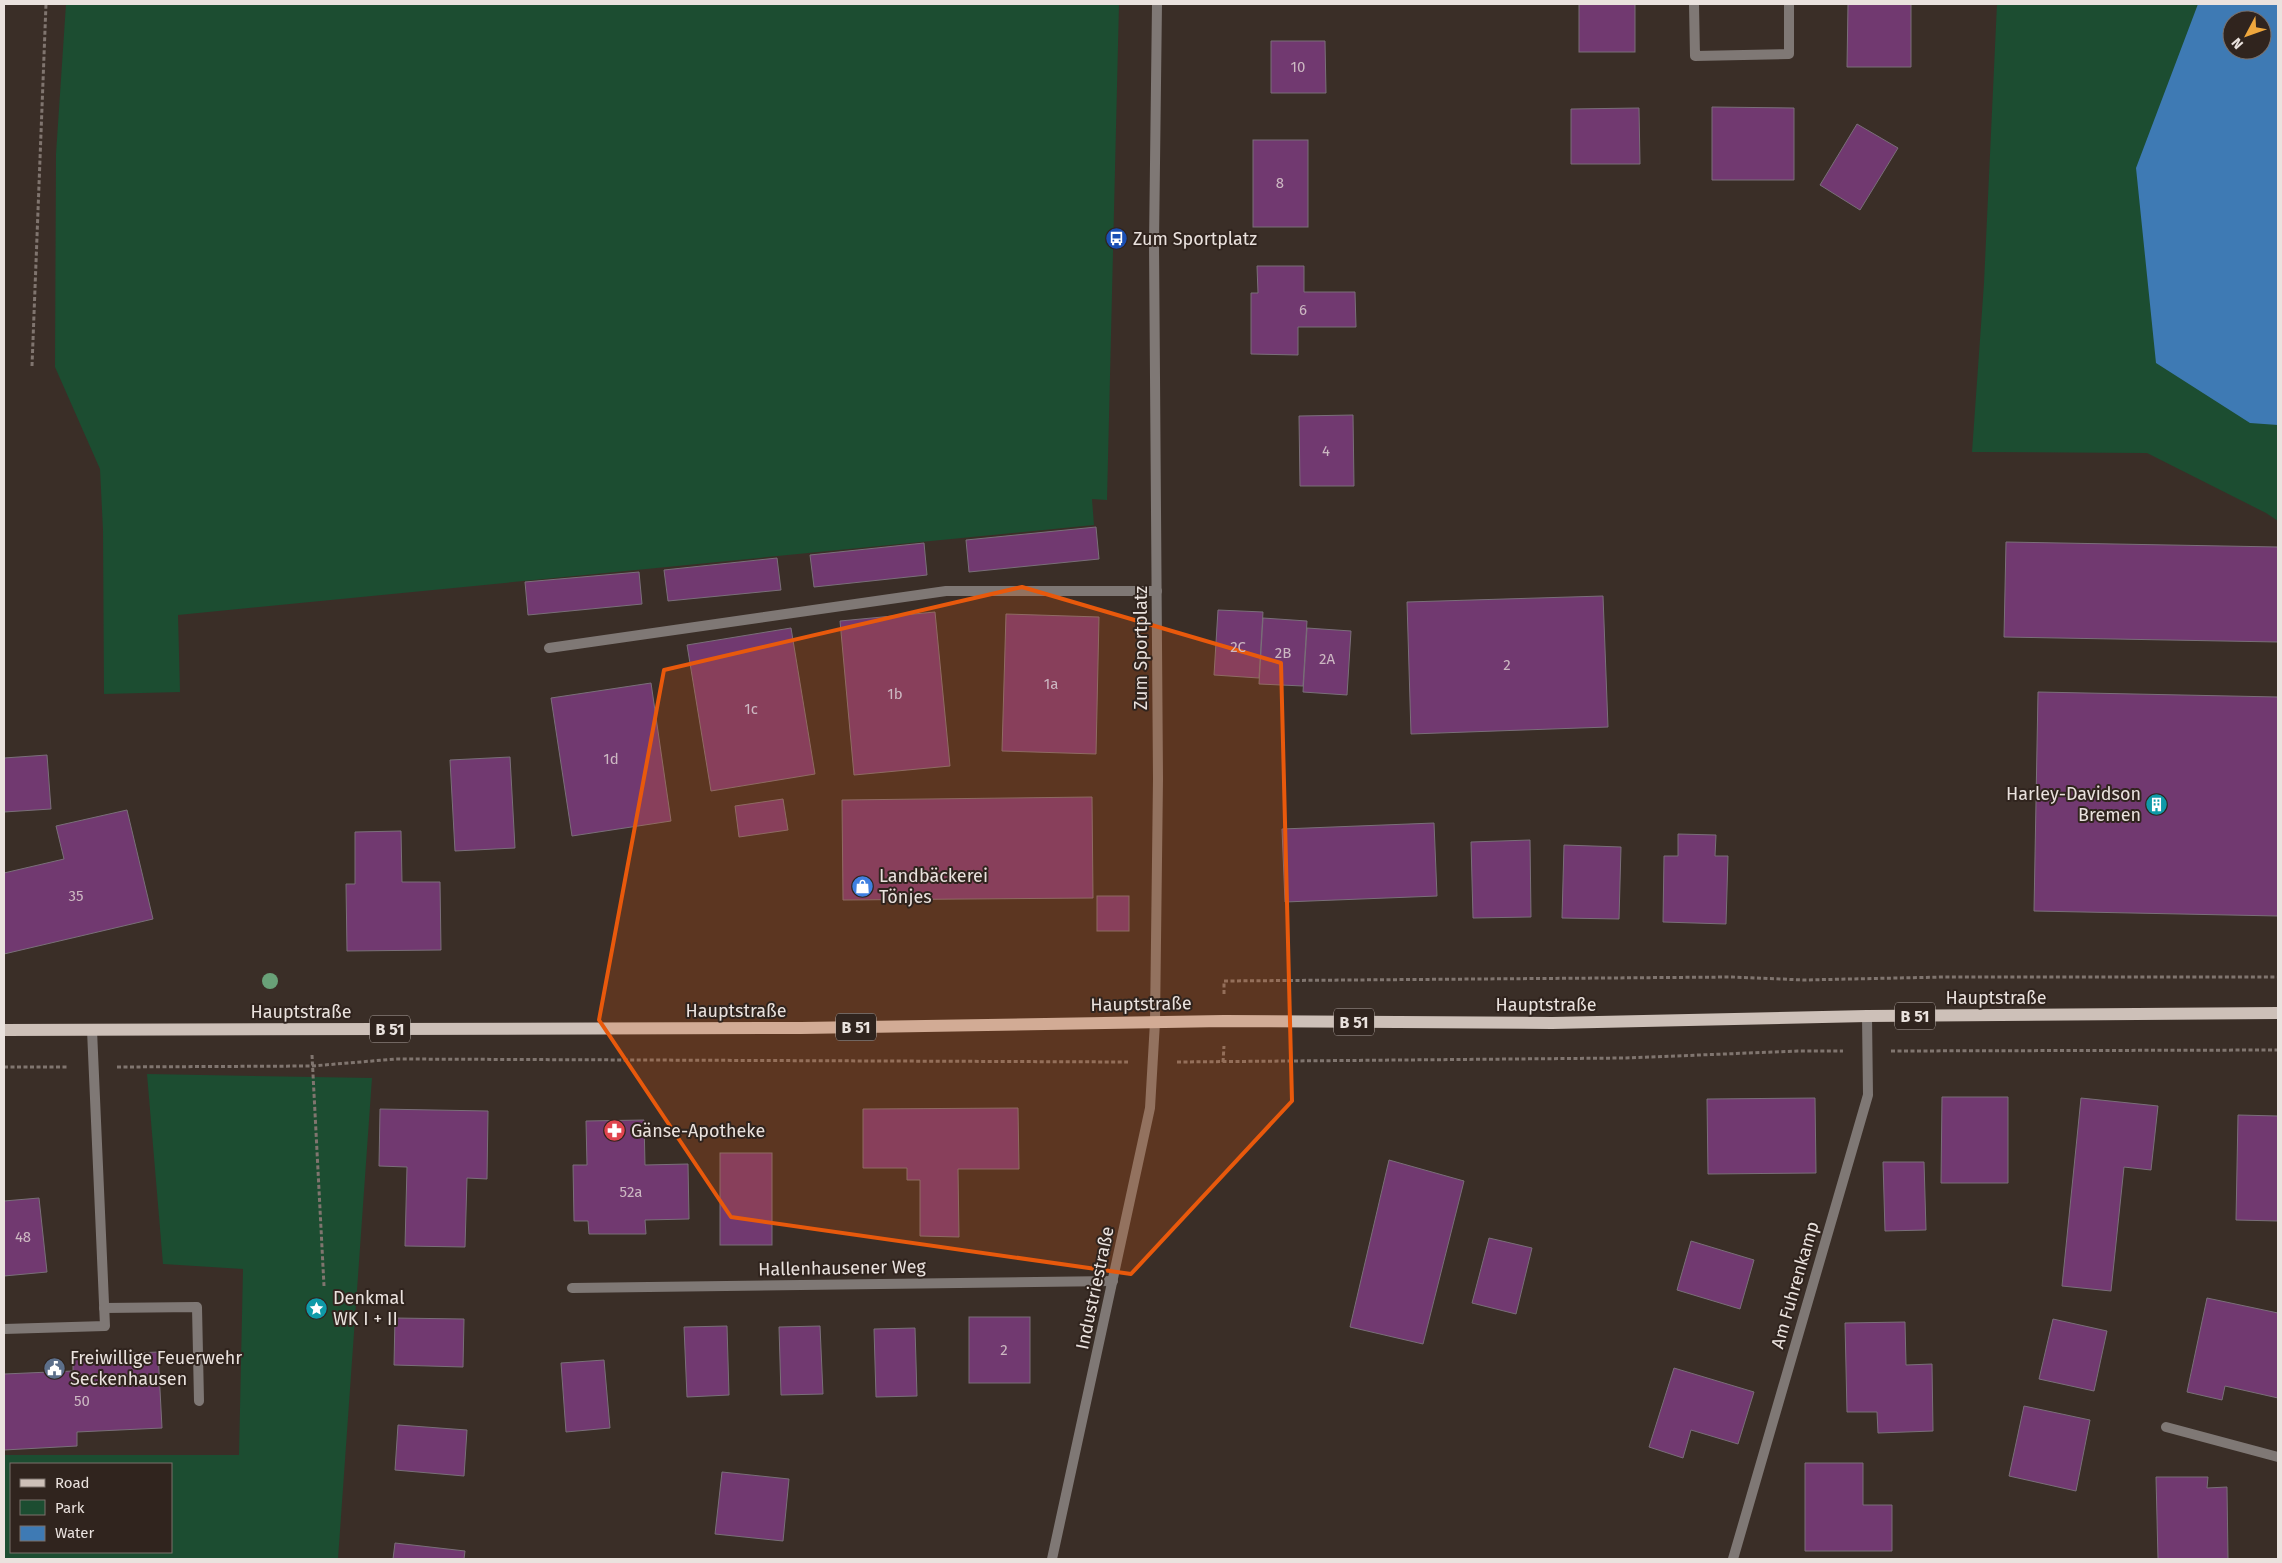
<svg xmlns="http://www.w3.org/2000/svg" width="2282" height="1563" viewBox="0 0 2282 1563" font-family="'Fira Sans',sans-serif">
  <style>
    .green { fill: #1c4d31; fill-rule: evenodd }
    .water { fill: #3e7ab4; fill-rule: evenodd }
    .building { fill: #713970; stroke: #7a6f79 }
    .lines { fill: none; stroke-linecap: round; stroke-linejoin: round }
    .path { stroke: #80756f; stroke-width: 3; stroke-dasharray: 4 2.5; stroke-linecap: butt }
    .lane { stroke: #7f7875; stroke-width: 10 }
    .street { stroke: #7f7875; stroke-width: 10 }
    .primary { stroke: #cdc0b8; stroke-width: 12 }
    .tree { fill: #69a178 }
    .marked { fill: #e8590c; fill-opacity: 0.2; stroke: #e8590c; stroke-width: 4; stroke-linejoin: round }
    .labels { text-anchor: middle; stroke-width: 4; stroke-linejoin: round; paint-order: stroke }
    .number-label { font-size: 15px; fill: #ccb8c2 }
    .shield { fill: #30241e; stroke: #b2a9a4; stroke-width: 1 }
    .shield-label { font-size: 16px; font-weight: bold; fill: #eae2de }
    .poi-label { font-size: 18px; fill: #eae2de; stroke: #30241e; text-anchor: start }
    .street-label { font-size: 18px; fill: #eae2de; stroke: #30241e }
  </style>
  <rect width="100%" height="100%" fill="#3a2e27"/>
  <g class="green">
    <path d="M66 4H1119L1107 500 1092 499 1094 525 178 615 180 692 104 694 103 530 100 469 55 367 56 154Z"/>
    <path d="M1997 4H2278V521L2266 513 2147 453 1972 452 1984 283ZM2232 20H2262V50H2232Z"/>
    <path d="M147 1074 372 1078 338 1559H4V1455H239L243 1269 163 1264ZM171 1464V1552H11V1464Z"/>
  </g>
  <path class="water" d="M2198 4H2278V425L2250 423 2156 363 2136 168ZM2232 20H2262V50H2232Z"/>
  <g class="building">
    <rect x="1579" y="4" width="56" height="48"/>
    <path d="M1848 4H1911V67H1847Z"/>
    <path d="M1271 41H1325L1326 93H1271Z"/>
    <path d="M1712 107 1794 108V180H1712Z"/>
    <path d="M1639 108 1640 164H1571V109Z"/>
    <path d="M1857 124 1898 148 1860 210 1820 185Z"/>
    <rect x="1253" y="140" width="55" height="87"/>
    <path d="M1257 266H1304V292H1355L1356 327H1298V355L1251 354V293H1258Z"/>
    <path d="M1353 415 1354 486H1300L1299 416Z"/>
    <path d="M1096 527 1099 559 969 572 966 540Z"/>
    <path d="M2006 542 2278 547V642L2004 637Z"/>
    <path d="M924 543 927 575 814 587 810 555Z"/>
    <path d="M777 558 781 590 668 601 664 570Z"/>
    <path d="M639 572 642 604 528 615 525 582Z"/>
    <path d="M1603 596 1608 727 1411 734 1407 602Z"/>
    <path d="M1218 610 1263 612 1259 678 1214 675Z"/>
    <path d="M935 612 950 766 854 775 840 621Z"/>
    <path d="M1006 614 1099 617 1096 754 1002 751Z"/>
    <path d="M1263 618 1307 621 1303 686 1259 684Z"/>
    <path d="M791 628 815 774 711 791 687 645Z"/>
    <path d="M1307 628 1351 631 1347 695 1303 692Z"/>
    <path d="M651 683 671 821 572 836 551 698Z"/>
    <path d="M2038 692 2278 697V916L2034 911Z"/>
    <path d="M47 755 51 809 4 812V758Z"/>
    <path d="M510 757 515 848 455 851 450 760Z"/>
    <path d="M1092 797 1093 898 843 900 842 800Z"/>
    <path d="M783 799 788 830 739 837 735 806Z"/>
    <path d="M127 810 153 919 4 954V873L64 859 56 826Z"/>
    <path d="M1434 823 1437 896 1285 902 1282 829Z"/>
    <path d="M401 831 402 882H440L441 950 347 951 346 884H355V832Z"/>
    <path d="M1678 834 1716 835 1715 856H1728L1726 924 1663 922 1664 856H1678Z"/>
    <path d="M1530 840 1531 917 1473 918 1471 842Z"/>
    <path d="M1564 845 1621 847 1619 919 1562 918Z"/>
    <rect x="1097" y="896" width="32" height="35"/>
    <path d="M1942 1097H2008V1183H1941Z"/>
    <path d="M1815 1098 1816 1173 1708 1174 1707 1099Z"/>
    <path d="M2081 1098 2158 1106 2151 1170 2124 1167 2111 1291 2062 1286Z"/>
    <path d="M1018 1108 1019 1169H958L959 1237 920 1236V1180H907V1168H863V1109Z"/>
    <path d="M380 1109 488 1111 487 1179 467 1178 465 1247 405 1246 407 1167 379 1166Z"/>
    <path d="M2238 1115 2278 1116V1221L2236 1220Z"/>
    <path d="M644 1120 645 1165 688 1164 689 1219 645 1220 646 1234H589L588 1221H574L573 1165H587L586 1121Z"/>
    <rect x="720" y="1153" width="52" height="92"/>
    <path d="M1389 1160 1464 1181 1423 1344 1350 1327Z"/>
    <path d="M1883 1162H1924L1926 1230 1885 1231Z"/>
    <path d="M39 1198 47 1272 4 1276V1201Z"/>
    <path d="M1489 1238 1532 1248 1516 1314 1472 1303Z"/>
    <path d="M1691 1241 1754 1260 1740 1309 1677 1290Z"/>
    <path d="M2207 1298 2278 1313V1398L2225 1386 2222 1400 2187 1392Z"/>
    <rect x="969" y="1317" width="61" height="66"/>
    <path d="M395 1318 464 1319 463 1367 394 1365Z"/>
    <path d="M2053 1319 2107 1331 2094 1391 2039 1379Z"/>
    <path d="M1905 1322 1906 1365 1932 1364 1933 1431 1878 1433 1877 1412H1847L1845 1323Z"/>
    <path d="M727 1326 729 1395 687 1397 684 1327Z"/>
    <path d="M820 1326 823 1394 781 1395 779 1327Z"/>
    <path d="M915 1328 917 1396 876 1397 874 1329Z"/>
    <path d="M158 1352 162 1428 77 1432V1446L4 1450V1374L73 1371V1356Z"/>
    <path d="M604 1360 610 1428 566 1432 561 1363Z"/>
    <path d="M1674 1368 1754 1392 1738 1444 1691 1430 1683 1458 1649 1447Z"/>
    <path d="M2024 1406 2090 1420 2076 1491 2009 1476Z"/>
    <path d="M398 1425 467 1430 464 1476 395 1470Z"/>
    <path d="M1805 1463H1863V1505H1892V1551H1805Z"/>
    <path d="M722 1472 789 1479 783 1541 715 1534Z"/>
    <path d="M2156 1477H2208L2207 1488 2227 1487 2228 1559H2158Z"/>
    <path d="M395 1543 465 1551 464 1559H393Z"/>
  </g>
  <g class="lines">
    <g class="path">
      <path d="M32 366 46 4"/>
      <path d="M1224 994V981L1732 977 1804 980 1944 977H2278"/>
      <path d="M1891 1051 2278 1050"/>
      <path d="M312 1055 324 1286"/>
      <path d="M1177 1062 1626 1058 1798 1051H1843"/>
      <path d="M1223 1062 1224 1046"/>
      <path d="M4 1067H68"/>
      <path d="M117 1067 312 1066 396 1059 1128 1062"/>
    </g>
    <g class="lane">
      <path d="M549 648 946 591H1157"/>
      <path d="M104 1308 197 1307 199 1401"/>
      <path d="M4 1329 105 1326 92 1030"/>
    </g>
    <g class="street">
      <path d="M1694 4 1695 56 1789 54V4"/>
      <path d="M572 1288 1113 1281"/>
      <path d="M2166 1427 2278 1457"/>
      <path d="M1052 1559 1150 1108 1155 1022 1158 779 1154 243 1157 4"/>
      <path d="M1733 1559 1868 1095 1867 1016"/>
    </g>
    <path class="primary" d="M4 1030 801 1028 1224 1021 1552 1023 1867 1016 2278 1013"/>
  </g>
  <circle class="tree" cx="270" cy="981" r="8"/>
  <path class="marked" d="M1022 587 1281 663 1292 1101 1131 1274 731 1217 599 1020 664 670Z"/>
  <defs>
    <symbol id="bus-disc" viewBox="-11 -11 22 22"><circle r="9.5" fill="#1a4fb4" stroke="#30241e"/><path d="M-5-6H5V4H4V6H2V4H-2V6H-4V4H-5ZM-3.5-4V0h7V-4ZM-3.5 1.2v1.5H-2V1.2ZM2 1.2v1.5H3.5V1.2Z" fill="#fff"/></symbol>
    <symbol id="building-disc" viewBox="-11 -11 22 22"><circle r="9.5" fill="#0f9aa8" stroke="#30241e"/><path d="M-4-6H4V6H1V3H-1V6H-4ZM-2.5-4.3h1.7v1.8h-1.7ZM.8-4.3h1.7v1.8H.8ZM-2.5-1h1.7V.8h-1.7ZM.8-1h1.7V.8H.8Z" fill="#fff"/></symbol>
    <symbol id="shop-disc" viewBox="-11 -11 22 22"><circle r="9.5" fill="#3f7fe0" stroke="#30241e"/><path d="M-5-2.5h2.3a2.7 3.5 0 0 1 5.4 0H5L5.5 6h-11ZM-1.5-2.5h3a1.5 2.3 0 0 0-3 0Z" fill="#fff"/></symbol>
    <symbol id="pharmacy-disc" viewBox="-11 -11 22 22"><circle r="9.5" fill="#e0444e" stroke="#30241e"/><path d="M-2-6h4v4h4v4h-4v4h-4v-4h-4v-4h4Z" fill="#fff"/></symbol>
    <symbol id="sight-disc" viewBox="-11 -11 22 22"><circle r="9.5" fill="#0f9aa8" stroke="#30241e"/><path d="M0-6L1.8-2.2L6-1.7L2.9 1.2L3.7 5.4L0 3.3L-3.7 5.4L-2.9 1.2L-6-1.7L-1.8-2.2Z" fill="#fff"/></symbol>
    <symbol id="civic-disc" viewBox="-11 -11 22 22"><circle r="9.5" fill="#5c6f8a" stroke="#30241e"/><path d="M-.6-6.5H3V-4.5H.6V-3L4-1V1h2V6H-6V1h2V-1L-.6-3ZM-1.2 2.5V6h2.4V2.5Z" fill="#fff"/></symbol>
  </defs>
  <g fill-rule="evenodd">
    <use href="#bus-disc" x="1104" y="226" width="25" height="25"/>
    <use href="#building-disc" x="2144" y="792" width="25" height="25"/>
    <use href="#shop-disc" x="850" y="874" width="25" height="25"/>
    <use href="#pharmacy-disc" x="602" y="1118" width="25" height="25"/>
    <use href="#sight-disc" x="304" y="1296" width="25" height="25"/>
    <use href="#civic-disc" x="42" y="1356" width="25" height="25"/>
  </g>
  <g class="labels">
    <g class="number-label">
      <text x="1298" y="72">10</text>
      <text x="1280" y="188">8</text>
      <text x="1303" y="315">6</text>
      <text x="1326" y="456">4</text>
      <text x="1238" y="652">2C</text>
      <text x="1283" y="658">2B</text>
      <text x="1327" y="664">2A</text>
      <text x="1507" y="670">2</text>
      <text x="1051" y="689">1a</text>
      <text x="895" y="699">1b</text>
      <text x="751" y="714">1c</text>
      <text x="611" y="764">1d</text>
      <text x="76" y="901">35</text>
      <text x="631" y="1197">52a</text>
      <text x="23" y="1242">48</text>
      <text x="1004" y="1355">2</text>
      <text x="82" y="1406">50</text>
    </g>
    <g class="shield">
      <rect x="1895" y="1002.5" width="40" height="27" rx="4"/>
      <rect x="1334" y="1008.5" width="40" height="27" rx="4"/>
      <rect x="836" y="1013.5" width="40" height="27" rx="4"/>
      <rect x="370" y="1015.5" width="40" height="27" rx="4"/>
    </g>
    <g class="shield-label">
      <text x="1915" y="1022">B 51</text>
      <text x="1354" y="1028">B 51</text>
      <text x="856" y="1033">B 51</text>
      <text x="390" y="1035">B 51</text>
    </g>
    <g class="poi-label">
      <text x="1133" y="245">Zum Sportplatz</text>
      <text x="2141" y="800" text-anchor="end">Harley-Davidson<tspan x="2141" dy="21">Bremen</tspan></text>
      <text x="879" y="882">Landbäckerei<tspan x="879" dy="21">Tönjes</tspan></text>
      <text x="631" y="1137">Gänse-Apotheke</text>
      <text x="333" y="1304">Denkmal<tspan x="333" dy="21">WK I + II</tspan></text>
      <text x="70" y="1364">Freiwillige Feuerwehr<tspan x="70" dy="21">Seckenhausen</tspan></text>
    </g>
    <g class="street-label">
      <text transform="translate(1141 648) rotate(-90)" y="6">Zum Sportplatz</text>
      <text x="1996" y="1004">Hauptstraße</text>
      <text transform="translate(1141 1004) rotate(-1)" y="6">Hauptstraße</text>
      <text x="1546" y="1011">Hauptstraße</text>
      <text x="736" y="1017">Hauptstraße</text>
      <text x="301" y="1018">Hauptstraße</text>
      <text transform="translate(842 1268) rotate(-1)" y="6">Hallenhausener Weg</text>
      <text transform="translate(1795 1285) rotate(-74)" y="6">Am Fuhrenkamp</text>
      <text transform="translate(1095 1288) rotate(-78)" y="6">Industriestraße</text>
    </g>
  </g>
  <rect width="2282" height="1563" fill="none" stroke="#eae2de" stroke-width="10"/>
  <rect x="10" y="1463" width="162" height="90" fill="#30241e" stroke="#7a706b"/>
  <rect x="20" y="1479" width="25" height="8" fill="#cdc0b8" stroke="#7a706b"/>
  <text x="55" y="1488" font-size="15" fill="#eae2de">Road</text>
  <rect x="20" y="1500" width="25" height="15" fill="#1c4d31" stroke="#7a706b"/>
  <text x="55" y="1513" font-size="15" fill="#eae2de">Park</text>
  <rect x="20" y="1526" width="25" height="15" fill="#3e7ab4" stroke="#7a706b"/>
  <text x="55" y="1538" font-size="15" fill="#eae2de">Water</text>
  <g transform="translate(2247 35) rotate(229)"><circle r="24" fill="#30241e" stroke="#7a706b"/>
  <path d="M0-4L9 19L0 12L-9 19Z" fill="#efa73d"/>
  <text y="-8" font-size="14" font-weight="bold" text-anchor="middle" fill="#eae2de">N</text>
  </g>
</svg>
